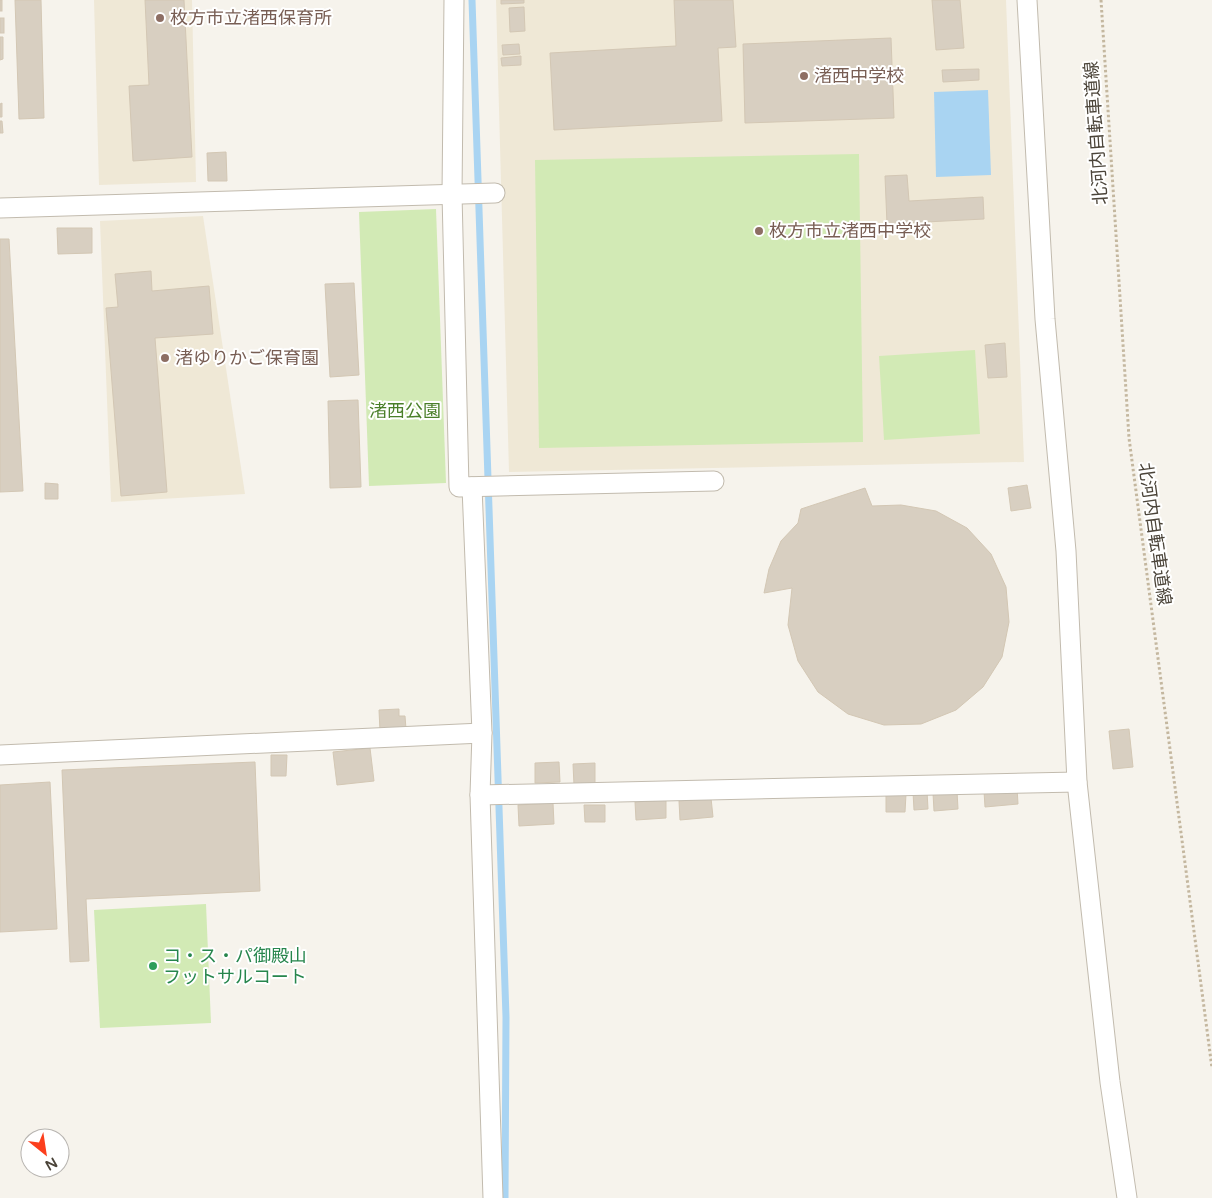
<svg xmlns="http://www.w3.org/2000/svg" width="1212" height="1198" viewBox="0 0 1212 1198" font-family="'Varela Round','Noto Sans JP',sans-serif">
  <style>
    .education { fill: #efe8d6 }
    .green { fill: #d2eab5 }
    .water { fill: #a9d4f2 }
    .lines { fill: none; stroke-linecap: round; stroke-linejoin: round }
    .stream { stroke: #a9d4f2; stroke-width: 7 }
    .building { fill: #d8cfc1; stroke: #d3c7b4 }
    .street-casing { stroke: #c2bbae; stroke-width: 21 }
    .path { stroke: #c4b79f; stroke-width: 3; stroke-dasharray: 2.5 2.5; stroke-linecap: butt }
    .street { stroke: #fff; stroke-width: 19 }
    .education-dot { fill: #8d6e63; stroke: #fff; stroke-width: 2 }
    .leisure-dot { fill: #2e9e5b; stroke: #fff; stroke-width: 2 }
    .labels { text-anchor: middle; stroke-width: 4; stroke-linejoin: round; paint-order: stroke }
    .education-label { font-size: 18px; fill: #785e54; stroke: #fff; text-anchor: start }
    .street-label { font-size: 18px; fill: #4b4439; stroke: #fff }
    .park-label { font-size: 18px; fill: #4a7f2a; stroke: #fff }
    .leisure-label { font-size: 18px; fill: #27864d; stroke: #fff; text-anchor: start }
  </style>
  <rect width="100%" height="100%" fill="#f6f3ec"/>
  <g class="education">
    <path d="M94 0H192L196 182 99 185Z"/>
    <path d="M496 0H1006L1024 462 509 472Z"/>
    <path d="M203 216 245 494 111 502 100 221Z"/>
  </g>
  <g class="green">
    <path d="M859 154 863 442 539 448 535 160Z"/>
    <path d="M436 209 446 483 369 486 359 212Z"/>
    <path d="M975 350 980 434 884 440 879 356Z"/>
    <path d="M206 904 211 1023 100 1028 94 910Z"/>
  </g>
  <path class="water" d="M988 90 991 175 936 177 934 92Z"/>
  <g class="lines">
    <path class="stream" d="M472 0 506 1017 505 1198"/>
  </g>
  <g class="building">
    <rect x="0" y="0" width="2" height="11"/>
    <path d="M15 0H41L44 118 19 119Z"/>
    <path d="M145 0H184L192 157 133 161 129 86 149 85Z"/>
    <path d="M501 0H524V3L501 4Z"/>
    <path d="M674 0H733L736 47 718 48 722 121 554 130 550 53 676 46Z"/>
    <path d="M932 0H960L964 48 936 50Z"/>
    <path d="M524 7 525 31 510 32 509 8Z"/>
    <rect x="0" y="18" width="4" height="15"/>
    <path d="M0 37H3V59L0 60Z"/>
    <path d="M891 38 894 118 745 123 743 44Z"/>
    <path d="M519 44 520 54 503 55 502 45Z"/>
    <path d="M521 56V65L502 66 501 58Z"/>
    <path d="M979 69V80L943 82 942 70Z"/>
    <path d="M2 103V117H0V104Z"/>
    <path d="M0 121H2L3 133H0Z"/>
    <path d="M226 152 227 181H208L207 153Z"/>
    <path d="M907 175 909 201 983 197 984 219 887 224 885 176Z"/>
    <path d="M57 228H92V253L58 254Z"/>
    <path d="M0 239H9L23 491 0 492Z"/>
    <path d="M151 271 152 291 209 286 213 334 155 338 167 492 121 496 106 308 118 307 115 274Z"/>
    <path d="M354 283 359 375 330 377 325 284Z"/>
    <path d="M1005 343 1007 377 988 378 985 345Z"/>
    <path d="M358 400 361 487 330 488 328 401Z"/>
    <path d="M45 483 58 484V499H45Z"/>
    <path d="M1027 485 1031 508 1011 511 1008 488Z"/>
    <path d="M865 488 872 506 901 505 936 511 967 528 991 554 1006 587 1009 622 1002 657 983 687 956 710 921 724 884 725 848 714 818 692 798 661 788 625 792 588 764 593 769 569 781 541 798 523 801 509Z"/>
    <path d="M399 709V716H405L406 729 380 731 379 710Z"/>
    <path d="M1129 729 1133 767 1113 769 1109 731Z"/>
    <path d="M370 748 374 781 337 785 333 752Z"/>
    <path d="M271 755H287L286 776H271Z"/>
    <path d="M255 762 260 891 86 899 89 961 70 962 62 770Z"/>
    <path d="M559 762 560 782 535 783V763Z"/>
    <path d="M595 763V783L574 785 573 764Z"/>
    <path d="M50 782 57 929 0 932V785Z"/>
    <path d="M1017 788 1018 804 985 807 984 791Z"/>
    <path d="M927 791 928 809 914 810 913 792Z"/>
    <path d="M957 791 958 809 934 811 933 793Z"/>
    <path d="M886 794H906L905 812H886Z"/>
    <path d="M711 798 713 817 680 820 679 801Z"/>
    <path d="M666 800V818L636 820 635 802Z"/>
    <path d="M553 803 554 824 519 826 518 805Z"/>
    <path d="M584 805H605V822H585Z"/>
  </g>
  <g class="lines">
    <defs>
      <g id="street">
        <path d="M454 0 452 194 459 487 714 481"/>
        <path d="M1027 0 1045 319 1066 551 1077 782 1110 1082 1127 1198"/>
        <path d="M0 208 495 193"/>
        <path d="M472 487 482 733 480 795 493 1198"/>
        <path d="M0 755 482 733"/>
        <path d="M480 795 1077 782"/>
      </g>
    </defs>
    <use href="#street" class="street-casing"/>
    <path class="path" d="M1101 0 1129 438 1212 1068"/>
    <use href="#street" class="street"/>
  </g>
  <g class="education-dot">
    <circle cx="160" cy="18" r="5"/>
    <circle cx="804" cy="76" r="5"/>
    <circle cx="759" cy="231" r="5"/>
    <circle cx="165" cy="358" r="5"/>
  </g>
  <circle class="leisure-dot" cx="153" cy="966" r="5"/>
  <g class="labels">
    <g class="education-label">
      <text x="170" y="24">枚方市立渚西保育所</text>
      <text x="814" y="82">渚西中学校</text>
      <text x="769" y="237">枚方市立渚西中学校</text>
      <text x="175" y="364">渚ゆりかご保育園</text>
    </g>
    <g class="street-label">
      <text transform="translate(1096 133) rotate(-94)" y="6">北河内自転車道線</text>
      <text transform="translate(1155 534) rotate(82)" y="6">北河内自転車道線</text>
    </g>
    <g class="park-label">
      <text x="405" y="417">渚西公園</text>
    </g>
    <g class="leisure-label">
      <text x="163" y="962">コ・ス・パ御殿山<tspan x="163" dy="21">フットサルコート</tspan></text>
    </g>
  </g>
  <g transform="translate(45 1153) rotate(150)"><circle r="24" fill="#ffffff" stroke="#b7b4b0"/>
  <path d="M0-4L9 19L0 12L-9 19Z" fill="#fc3f1d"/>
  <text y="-8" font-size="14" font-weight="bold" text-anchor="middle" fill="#4b4439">N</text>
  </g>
</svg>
